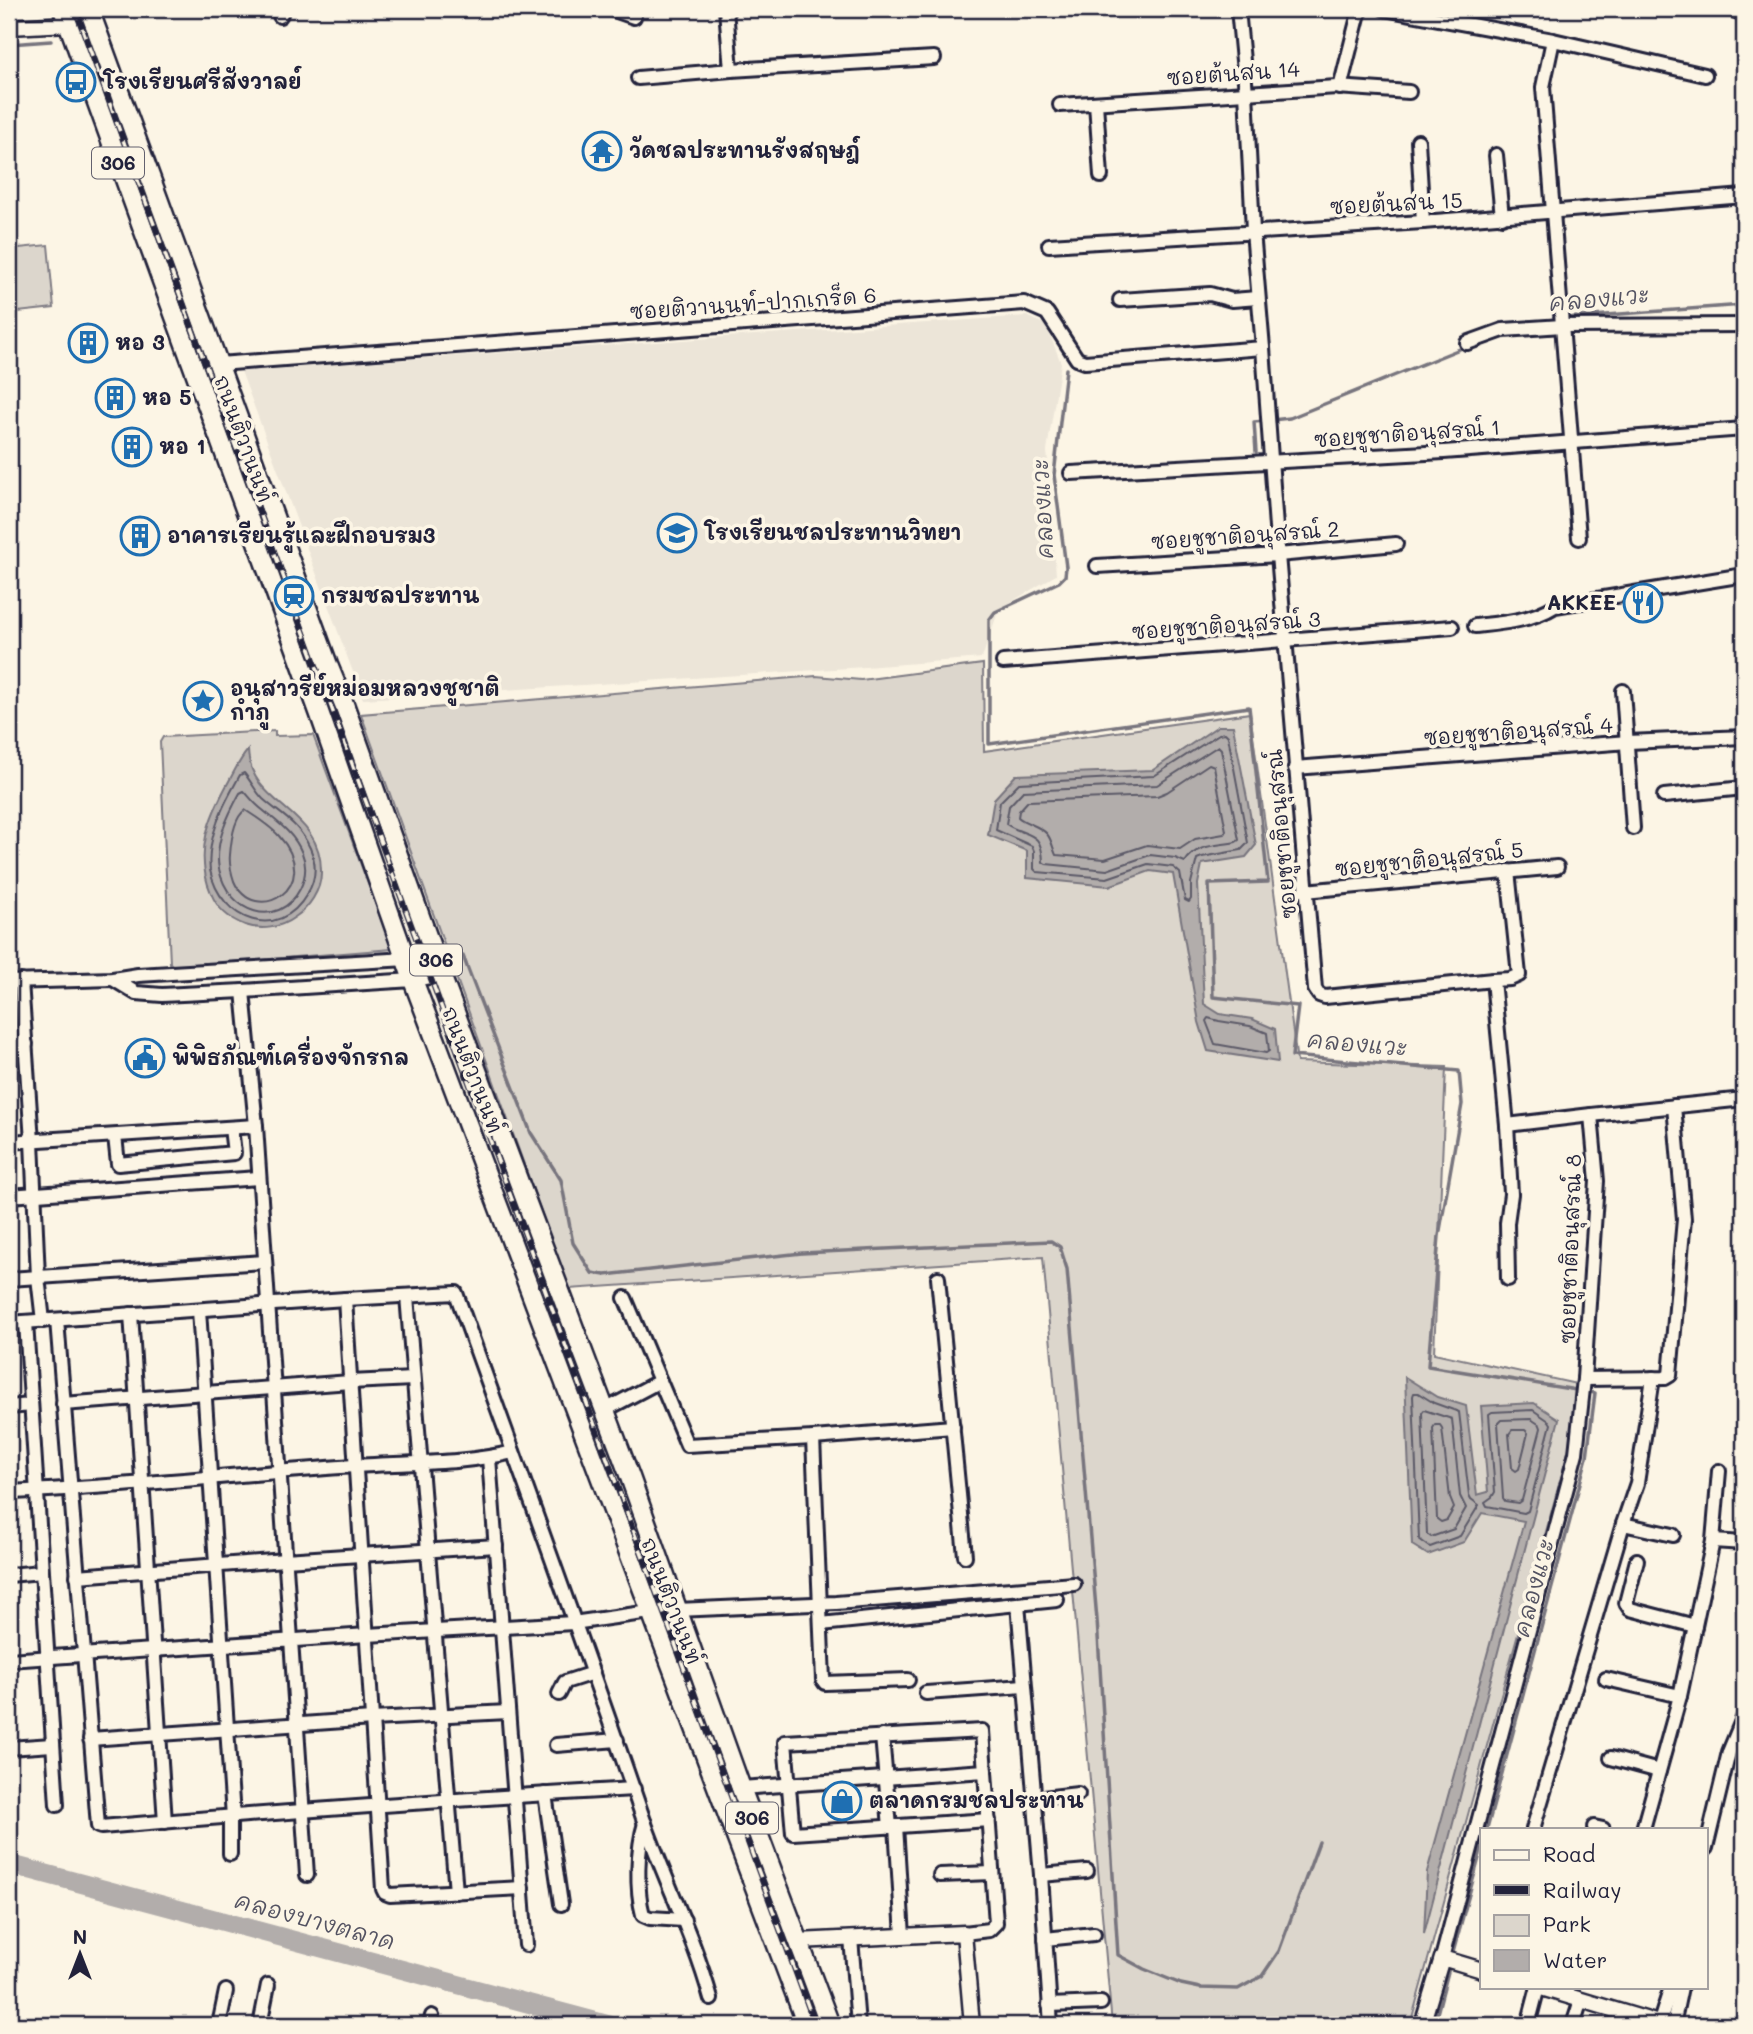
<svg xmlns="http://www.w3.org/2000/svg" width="1753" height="2034" viewBox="0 0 1753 2034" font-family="Mali,'Playpen Sans Thai',sans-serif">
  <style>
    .built { fill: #ece5d8 }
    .green { fill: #dcd6cc; stroke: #7f7c84; stroke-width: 2 }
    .water { fill: #b2adab; stroke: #78757e; stroke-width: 2 }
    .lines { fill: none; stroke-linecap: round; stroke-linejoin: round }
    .shore { stroke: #5c5a68; stroke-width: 2 }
    .stream { stroke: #78757e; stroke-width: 3.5 }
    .river { stroke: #b2adab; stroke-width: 19 }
    .minor-casing { stroke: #22223b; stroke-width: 18 }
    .tertiary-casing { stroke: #22223b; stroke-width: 19 }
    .primary-casing { stroke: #22223b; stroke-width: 23 }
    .minor { stroke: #fcf5e5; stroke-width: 12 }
    .tertiary { stroke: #fcf5e5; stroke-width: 14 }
    .primary { stroke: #fcf5e5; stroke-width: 18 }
    .rail-casing { stroke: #22223b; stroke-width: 6 }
    .rail { stroke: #fcf5e5; stroke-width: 3.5; stroke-dasharray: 10; stroke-linecap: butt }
    .labels { text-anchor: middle; stroke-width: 7; stroke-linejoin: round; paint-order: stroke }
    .shield { fill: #fcf5e5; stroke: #63616e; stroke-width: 2 }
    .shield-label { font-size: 19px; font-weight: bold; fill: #22223b }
    .street-label { font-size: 21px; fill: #22223b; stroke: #fcf5e5 }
    .poi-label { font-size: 21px; font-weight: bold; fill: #22223b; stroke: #fcf5e5; text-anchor: start }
    .water-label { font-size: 23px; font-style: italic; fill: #545362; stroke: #fcf5e5 }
  </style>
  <rect width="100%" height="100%" fill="#fcf5e5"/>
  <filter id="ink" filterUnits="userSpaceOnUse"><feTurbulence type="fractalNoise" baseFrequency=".0143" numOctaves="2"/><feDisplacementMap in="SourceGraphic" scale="14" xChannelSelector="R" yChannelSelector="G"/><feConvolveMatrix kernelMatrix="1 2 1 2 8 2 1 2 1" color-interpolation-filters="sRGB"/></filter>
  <g filter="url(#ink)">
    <path class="built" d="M1027 316 1046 325 1061 363 1047 450 1056 575 999 609 982 658 865 667 363 699 241 371Z"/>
    <g class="green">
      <path d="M48 245 54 308 9 313V249Z"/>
      <path d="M983 664 984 751 1250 713 1297 1062 1446 1067 1434 1353 1581 1385 1574 1430 1410 2025H1112L1043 1257 569 1289 361 714 816 676 861 680Z"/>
      <path d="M275 731V736L313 735 392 949 175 967 170 963 160 742 163 737Z"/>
    </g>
    <g class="water">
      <path d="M1218 726H1233L1256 845 1246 857 1202 864 1198 884 1204 1004 1220 1014 1252 1019 1275 1029 1278 1062 1208 1051 1199 1022 1173 874 1150 871 1109 886 1027 878V851L988 835 994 799 1016 775 1153 770Z"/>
      <path d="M248 750C250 807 323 809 321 873 321 890 309 908 295 917 280 928 262 931 245 925 229 919 217 908 211 893 194 853 209 817 229 781 235 770 240 759 248 750Z"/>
      <path d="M1405 1377 1437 1397 1466 1406 1477 1495 1488 1492 1481 1406 1534 1403 1559 1419 1424 1934 1427 1872 1524 1521 1482 1513 1464 1542 1428 1555 1412 1545Z"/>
    </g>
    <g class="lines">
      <g class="shore">
        <path d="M1225 733 1228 736 1248 843 1241 850 1202 857 1197 859 1191 883V899L1189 902 1185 900 1180 873 1173 867 1148 864 1107 878 1037 872 1034 869V851L1032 846 996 830 1000 802 1019 783 1154 776 1219 734Z"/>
        <path d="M1218 746 1221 749 1239 840 1236 842C1216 846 1197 844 1185 862L1175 858 1150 855 1107 870 1046 864 1043 862C1042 829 1027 838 1006 824L1009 806 1023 791 1157 785Z"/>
        <path d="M1209 764 1214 766 1226 831 1224 834 1195 839 1180 849 1147 845 1105 859 1056 855C1053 849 1052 840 1047 834 1039 825 1026 824 1018 817L1019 811 1028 801 1157 796 1167 792Z"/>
        <path d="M244 773C251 781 255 791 263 799 282 816 298 822 310 848 317 864 316 880 307 894 279 943 220 921 210 870 208 855 212 837 217 823 222 806 232 790 240 775Z"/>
        <path d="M244 791C249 796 253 802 258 806 275 821 293 831 302 853 307 865 306 877 300 889 278 931 228 913 219 869 214 843 228 815 240 793Z"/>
        <path d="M245 810C256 817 270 826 279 836 325 887 254 928 234 881 231 872 229 864 230 855 231 841 234 818 245 810Z"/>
        <path d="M1208 1018 1219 1021 1250 1026 1267 1033 1269 1051 1266 1053 1215 1044 1206 1021Z"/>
        <path d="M1414 1393H1418L1434 1403 1459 1412 1469 1495 1471 1499 1479 1505 1460 1536 1430 1547 1419 1539 1413 1396Z"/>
        <path d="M1424 1410 1452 1419 1460 1496 1466 1508 1454 1529 1431 1537 1427 1534 1422 1413Z"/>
        <path d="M1533 1410 1549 1421 1551 1424 1528 1511 1524 1513 1487 1506 1485 1502 1492 1497 1495 1492 1489 1414 1492 1412Z"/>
        <path d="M1531 1419 1540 1425 1541 1428 1522 1500 1518 1503 1505 1501 1503 1498 1498 1423 1501 1420Z"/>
        <path d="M1435 1425H1440L1442 1428 1450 1498 1454 1508 1447 1520 1441 1522 1437 1519 1433 1428Z"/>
        <path d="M1512 1430H1525L1528 1433 1519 1469 1516 1471 1512 1468 1509 1434Z"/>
      </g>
      <g class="stream">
        <path d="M9 44 51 41"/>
        <path d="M1565 318 1744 305"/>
        <path d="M1534 322 1557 319"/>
        <path d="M1066 369 1054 475 1066 567 1065 576 1059 582 995 612 989 620V744L1249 707 1268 882 1209 884 1213 997 1298 1006 1292 1056 1459 1071 1462 1104 1439 1236 1428 1366 1595 1393 1587 1457 1487 1829"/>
        <path d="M1272 420 1290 418 1467 346"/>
        <path d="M1256 452 1254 422 1265 421"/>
        <path d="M463 956 531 1133 561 1180 573 1243 592 1273 605 1275 802 1253 1051 1241 1060 1247 1067 1269 1097 1620 1118 1955 1144 1969 1181 1984 1200 1988 1238 1989 1262 1976 1279 1951 1319 1842"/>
        <path d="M1452 1956 1482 1847"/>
        <path d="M1434 2025 1450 1964"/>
      </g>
      <path class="river" d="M9 1864 609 2025"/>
      <defs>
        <g id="minor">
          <path d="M611 9 634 17"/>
          <path d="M726 9 731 70"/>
          <path d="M1238 9 1246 92 1253 231 1263 348 1278 555 1315 989 1319 995 1325 997 1493 980 1507 1125 1511 1194 1507 1223 1508 1279"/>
          <path d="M1384 9 1553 40 1705 75"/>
          <path d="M1731 9 1744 14"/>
          <path d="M280 16 283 9"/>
          <path d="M1553 40 1543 87 1579 538"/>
          <path d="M638 78 731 70 934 58"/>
          <path d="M1340 88 1360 9"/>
          <path d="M1096 103 1101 176"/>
          <path d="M1060 105 1337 87 1409 92"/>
          <path d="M1418 141 1423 222"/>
          <path d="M1496 155 1502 217"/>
          <path d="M1049 245 1423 222 1744 196"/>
          <path d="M1120 300 1210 294 1232 300 1258 298"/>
          <path d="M1467 343 1503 330 1562 326 1744 325"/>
          <path d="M219 364 1024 303 1047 313 1077 359 1085 362 1263 348"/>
          <path d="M1071 473 1444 452 1744 429"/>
          <path d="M1097 566 1278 555 1396 544"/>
          <path d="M1475 626C1502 623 1531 621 1555 606L1744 575"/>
          <path d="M1003 662 1452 627"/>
          <path d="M1623 691 1633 828"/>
          <path d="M1295 768 1628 742 1744 737"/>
          <path d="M1664 796 1744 788"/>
          <path d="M1305 891 1557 867"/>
          <path d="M113 979 136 993 162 995 243 991 413 980 441 975"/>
          <path d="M1493 980 1510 979 1519 975 1508 871"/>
          <path d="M21 981 32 1141 38 1277 43 1321"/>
          <path d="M9 982 113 979 138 975 407 959 435 956"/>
          <path d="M243 991 256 1126 307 1875"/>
          <path d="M9 1045 26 1044"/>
          <path d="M1507 1125 1591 1115 1744 1099"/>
          <path d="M115 1136 118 1164 234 1153 231 1128"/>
          <path d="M9 1142 256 1126"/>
          <path d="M9 1196 258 1178"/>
          <path d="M938 1278 965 1556"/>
          <path d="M9 1279 265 1262"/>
          <path d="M407 1296 456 1892"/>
          <path d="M625 1298 687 1445 813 1438 953 1427"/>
          <path d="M345 1299 383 1889 385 1893 390 1895 522 1888"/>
          <path d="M199 1310 233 1817"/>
          <path d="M131 1314 165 1822"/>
          <path d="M57 1320 98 1826 101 1827C278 1812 456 1799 634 1789"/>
          <path d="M26 1322 57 1805"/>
          <path d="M9 1323 345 1299 456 1293C519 1469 584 1644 644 1821 665 1881 694 1937 711 1999"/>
          <path d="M1584 1379 1665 1378 1670 1375 1684 1219 1674 1106"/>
          <path d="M63 1404 350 1382 413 1379"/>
          <path d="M9 1407 31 1405"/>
          <path d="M605 1410 660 1381"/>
          <path d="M813 1438 823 1680 825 1683 908 1680"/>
          <path d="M489 1458 526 1945"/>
          <path d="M9 1492C124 1487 239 1474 354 1466 407 1462 461 1465 513 1452"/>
          <path d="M1623 1524 1673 1535"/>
          <path d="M1713 1541 1744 1543"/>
          <path d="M1637 1560 1626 1603 1630 1609 1695 1626"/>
          <path d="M9 1575 41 1572"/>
          <path d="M77 1576 285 1560 496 1546"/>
          <path d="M1018 1604 1041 1875 1051 2025"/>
          <path d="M677 1610 836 1603 1074 1584"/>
          <path d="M821 1624 1057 1600"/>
          <path d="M9 1660 367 1635 573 1623 650 1612"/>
          <path d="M1606 1679 1680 1696"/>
          <path d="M926 1693 1024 1686"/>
          <path d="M559 1694 565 1682 593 1673"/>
          <path d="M882 1736 890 1827"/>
          <path d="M90 1739 372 1719 508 1712"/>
          <path d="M556 1745 617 1740"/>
          <path d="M9 1748 52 1745"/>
          <path d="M1611 1758 1659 1771"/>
          <path d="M741 1788 985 1771"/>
          <path d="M545 1794 561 1904"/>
          <path d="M1034 1799 1078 1794"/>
          <path d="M645 1823C637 1849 636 1889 643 1915L650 1918 684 1920"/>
          <path d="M896 1826 903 1936"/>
          <path d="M1594 1827 1603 1829"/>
          <path d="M1533 1829 1623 1524 1637 1483 1653 1378"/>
          <path d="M1643 1829 1680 1696 1713 1541 1719 1471"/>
          <path d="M1706 1848 1729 1752 1744 1716"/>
          <path d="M230 1854V1817"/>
          <path d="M940 1875 992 1873"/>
          <path d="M1041 1875 1087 1871"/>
          <path d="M964 1933 989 1930 996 1923C991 1859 987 1795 982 1731L785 1742 793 1833 989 1820"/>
          <path d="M851 1938 858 2025"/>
          <path d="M1045 1939 1094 1934"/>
          <path d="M1442 1958 1576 1453 1584 1379 1597 1181 1591 1115"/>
          <path d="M1049 2005 1101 2003"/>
          <path d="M219 2025 226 1991"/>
          <path d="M260 2025 268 1985"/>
          <path d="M430 2025 432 2016"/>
          <path d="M1528 2025 1538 1987"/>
          <path d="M1573 2025 1581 2000"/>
          <path d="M1659 2025 1671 1987"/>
          <path d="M1673 2025 1681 1987"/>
        </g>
        <g id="tertiary">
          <path d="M9 27 69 24"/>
          <path d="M798 1941 964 1933 972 2025"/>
          <path d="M1538 1987 1665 2025"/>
          <path d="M1422 2025 1442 1958 1482 1970"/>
        </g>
        <g id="primary">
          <path d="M63 9 319 712 413 980 807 2025"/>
          <path d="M89 9 328 665 344 704 441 975 630 1477 741 1788 830 2025"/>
        </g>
      </defs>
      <use href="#minor" class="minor-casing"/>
      <use href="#tertiary" class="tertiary-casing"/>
      <use href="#primary" class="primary-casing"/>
      <use href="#minor" class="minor"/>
      <use href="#tertiary" class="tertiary"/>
      <use href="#primary" class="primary"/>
      <defs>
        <path id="rail" d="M75 9 815 2025"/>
      </defs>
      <use href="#rail" class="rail-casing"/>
      <use href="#rail" class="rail"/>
    </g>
  </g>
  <defs>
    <symbol id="bus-ring" viewBox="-11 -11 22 22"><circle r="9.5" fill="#fcf5e5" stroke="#1f6fb2" stroke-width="1.5"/><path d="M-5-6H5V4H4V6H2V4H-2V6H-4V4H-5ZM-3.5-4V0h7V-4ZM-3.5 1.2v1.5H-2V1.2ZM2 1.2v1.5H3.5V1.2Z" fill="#1f6fb2"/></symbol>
    <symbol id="temple-ring" viewBox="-11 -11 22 22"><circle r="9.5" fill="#fcf5e5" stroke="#1f6fb2" stroke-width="1.5"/><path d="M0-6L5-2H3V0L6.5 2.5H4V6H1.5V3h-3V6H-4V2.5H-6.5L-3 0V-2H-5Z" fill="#1f6fb2"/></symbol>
    <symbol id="building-ring" viewBox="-11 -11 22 22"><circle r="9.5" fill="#fcf5e5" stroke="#1f6fb2" stroke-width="1.5"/><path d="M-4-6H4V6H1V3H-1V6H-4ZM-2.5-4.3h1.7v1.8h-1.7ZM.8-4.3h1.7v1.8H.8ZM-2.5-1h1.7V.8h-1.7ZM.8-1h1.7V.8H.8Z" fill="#1f6fb2"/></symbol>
    <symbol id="school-ring" viewBox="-11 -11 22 22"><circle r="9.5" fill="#fcf5e5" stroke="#1f6fb2" stroke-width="1.5"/><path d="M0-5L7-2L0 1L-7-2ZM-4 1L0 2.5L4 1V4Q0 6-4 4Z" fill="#1f6fb2"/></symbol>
    <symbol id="station-ring" viewBox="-11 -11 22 22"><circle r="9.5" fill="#fcf5e5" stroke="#1f6fb2" stroke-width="1.5"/><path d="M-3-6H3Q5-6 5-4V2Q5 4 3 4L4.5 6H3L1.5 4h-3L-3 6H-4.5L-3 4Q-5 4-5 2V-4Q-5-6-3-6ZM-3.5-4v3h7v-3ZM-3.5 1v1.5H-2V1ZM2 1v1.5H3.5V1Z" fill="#1f6fb2"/></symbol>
    <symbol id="restaurant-ring" viewBox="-11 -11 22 22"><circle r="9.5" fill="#fcf5e5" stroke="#1f6fb2" stroke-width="1.5"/><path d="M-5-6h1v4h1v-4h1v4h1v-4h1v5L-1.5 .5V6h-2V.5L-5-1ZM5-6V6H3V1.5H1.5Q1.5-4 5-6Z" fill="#1f6fb2"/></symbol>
    <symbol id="sight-ring" viewBox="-11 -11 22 22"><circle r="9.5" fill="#fcf5e5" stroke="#1f6fb2" stroke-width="1.5"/><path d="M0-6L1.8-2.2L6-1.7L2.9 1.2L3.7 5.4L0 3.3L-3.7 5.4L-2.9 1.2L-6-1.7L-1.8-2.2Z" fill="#1f6fb2"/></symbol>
    <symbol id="civic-ring" viewBox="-11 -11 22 22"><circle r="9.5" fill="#fcf5e5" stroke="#1f6fb2" stroke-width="1.5"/><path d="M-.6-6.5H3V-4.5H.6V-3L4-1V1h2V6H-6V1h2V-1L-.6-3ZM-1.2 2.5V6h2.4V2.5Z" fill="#1f6fb2"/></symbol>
    <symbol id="shop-ring" viewBox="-11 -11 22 22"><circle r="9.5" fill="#fcf5e5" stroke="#1f6fb2" stroke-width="1.5"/><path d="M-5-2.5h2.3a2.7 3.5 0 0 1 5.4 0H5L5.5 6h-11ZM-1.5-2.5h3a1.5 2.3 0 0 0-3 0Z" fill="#1f6fb2"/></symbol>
  </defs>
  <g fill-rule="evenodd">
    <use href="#bus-ring" x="54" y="60" width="44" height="44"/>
    <use href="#temple-ring" x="580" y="129" width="44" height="44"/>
    <use href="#building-ring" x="66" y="321" width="44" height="44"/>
    <use href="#building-ring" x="93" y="376" width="44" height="44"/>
    <use href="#building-ring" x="110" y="425" width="44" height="44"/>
    <use href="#school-ring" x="655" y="511" width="44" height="44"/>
    <use href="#building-ring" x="118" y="514" width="44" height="44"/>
    <use href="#station-ring" x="272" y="574" width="44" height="44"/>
    <use href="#restaurant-ring" x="1621" y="581" width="44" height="44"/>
    <use href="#sight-ring" x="181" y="679" width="44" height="44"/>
    <use href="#civic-ring" x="123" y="1036" width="44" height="44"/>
    <use href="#shop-ring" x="820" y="1779" width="44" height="44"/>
  </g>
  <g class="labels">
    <g class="shield">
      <rect x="92" y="147.5" width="52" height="31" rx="5"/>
      <rect x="410" y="944.5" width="52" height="31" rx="5"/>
      <rect x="726" y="1802.5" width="52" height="31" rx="5"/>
    </g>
    <g class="shield-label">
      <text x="118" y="170">306</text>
      <text x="436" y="967">306</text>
      <text x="752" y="1825">306</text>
    </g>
    <g class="street-label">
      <text transform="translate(1233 74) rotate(-4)" y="7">ซอยต้นสน 14</text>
      <text transform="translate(1396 204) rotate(-3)" y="7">ซอยต้นสน 15</text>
      <text transform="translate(753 304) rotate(-4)" y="7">ซอยติวานนท์-ปากเกร็ด 6</text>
      <text transform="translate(1407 434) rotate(-4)" y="7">ซอยชูชาติอนุสรณ์ 1</text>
      <text transform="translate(243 439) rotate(70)" y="7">ถนนติวานนท์</text>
      <text transform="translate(1245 536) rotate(-4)" y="7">ซอยชูชาติอนุสรณ์ 2</text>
      <text transform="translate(1226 626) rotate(-4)" y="7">ซอยชูชาติอนุสรณ์ 3</text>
      <text transform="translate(1518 732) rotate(-4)" y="7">ซอยชูชาติอนุสรณ์ 4</text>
      <text transform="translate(1282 834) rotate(-95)" y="7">ซอยชูชาติอนุสรณ์</text>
      <text transform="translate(1429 860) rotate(-6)" y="7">ซอยชูชาติอนุสรณ์ 5</text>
      <text transform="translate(472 1070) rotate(69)" y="7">ถนนติวานนท์</text>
      <text transform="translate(1571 1249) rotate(-88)" y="7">ซอยชูชาติอนุสรณ์ 8</text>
      <text transform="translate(671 1601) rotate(69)" y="7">ถนนติวานนท์</text>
    </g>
    <g class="poi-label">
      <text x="103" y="89">โรงเรียนศรีสังวาลย์</text>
      <text x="629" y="158">วัดชลประทานรังสฤษฎ์</text>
      <text x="115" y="350">หอ 3</text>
      <text x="142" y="405">หอ 5</text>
      <text x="159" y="454">หอ 1</text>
      <text x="704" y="540">โรงเรียนชลประทานวิทยา</text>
      <text x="167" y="543">อาคารเรียนรู้และฝึกอบรม3</text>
      <text x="321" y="603">กรมชลประทาน</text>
      <text x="1616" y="610" text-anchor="end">AKKEE</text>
      <text x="230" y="696">อนุสาวรีย์หม่อมหลวงชูชาติ<tspan x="230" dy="24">กำภู</tspan></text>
      <text x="172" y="1065">พิพิธภัณฑ์เครื่องจักรกล</text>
      <text x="869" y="1808">ตลาดกรมชลประทาน</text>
    </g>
    <g class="water-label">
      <text transform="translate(1599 299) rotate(-5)" y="8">คลองแวะ</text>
      <text transform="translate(1043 509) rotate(-93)" y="8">คลองแวะ</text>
      <text transform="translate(1357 1044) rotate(5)" y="8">คลองแวะ</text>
      <text transform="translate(1534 1588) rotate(-75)" y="8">คลองแวะ</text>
      <text transform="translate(315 1921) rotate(15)" y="8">คลองบางตลาด</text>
    </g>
  </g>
  <rect width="1753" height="2034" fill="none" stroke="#fcf5e5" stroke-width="35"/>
  <rect x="18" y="18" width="1718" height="1999" fill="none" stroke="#22223b" stroke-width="2.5" filter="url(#ink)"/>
  <rect x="1480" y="1828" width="228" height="161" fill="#fcf5e5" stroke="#a5a1a1" stroke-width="2"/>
  <rect x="1494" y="1850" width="35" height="10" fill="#fcf5e5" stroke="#a5a1a1" stroke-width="2"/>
  <text x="1543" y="1862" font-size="21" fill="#22223b">Road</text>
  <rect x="1494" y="1885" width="35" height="10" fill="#22223b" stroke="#a5a1a1" stroke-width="2"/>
  <text x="1543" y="1898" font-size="21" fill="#22223b">Railway</text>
  <rect x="1494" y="1915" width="35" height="21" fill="#dcd6cc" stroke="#a5a1a1" stroke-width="2"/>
  <text x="1543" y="1932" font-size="21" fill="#22223b">Park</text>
  <rect x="1494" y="1950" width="35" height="21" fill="#b2adab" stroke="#a5a1a1" stroke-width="2"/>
  <text x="1543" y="1968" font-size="21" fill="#22223b">Water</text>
  <g transform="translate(80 1954)" stroke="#fcf5e5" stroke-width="5" paint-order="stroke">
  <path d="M0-5L12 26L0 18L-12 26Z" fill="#22223b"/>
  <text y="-10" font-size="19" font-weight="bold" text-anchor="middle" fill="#22223b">N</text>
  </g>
</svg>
